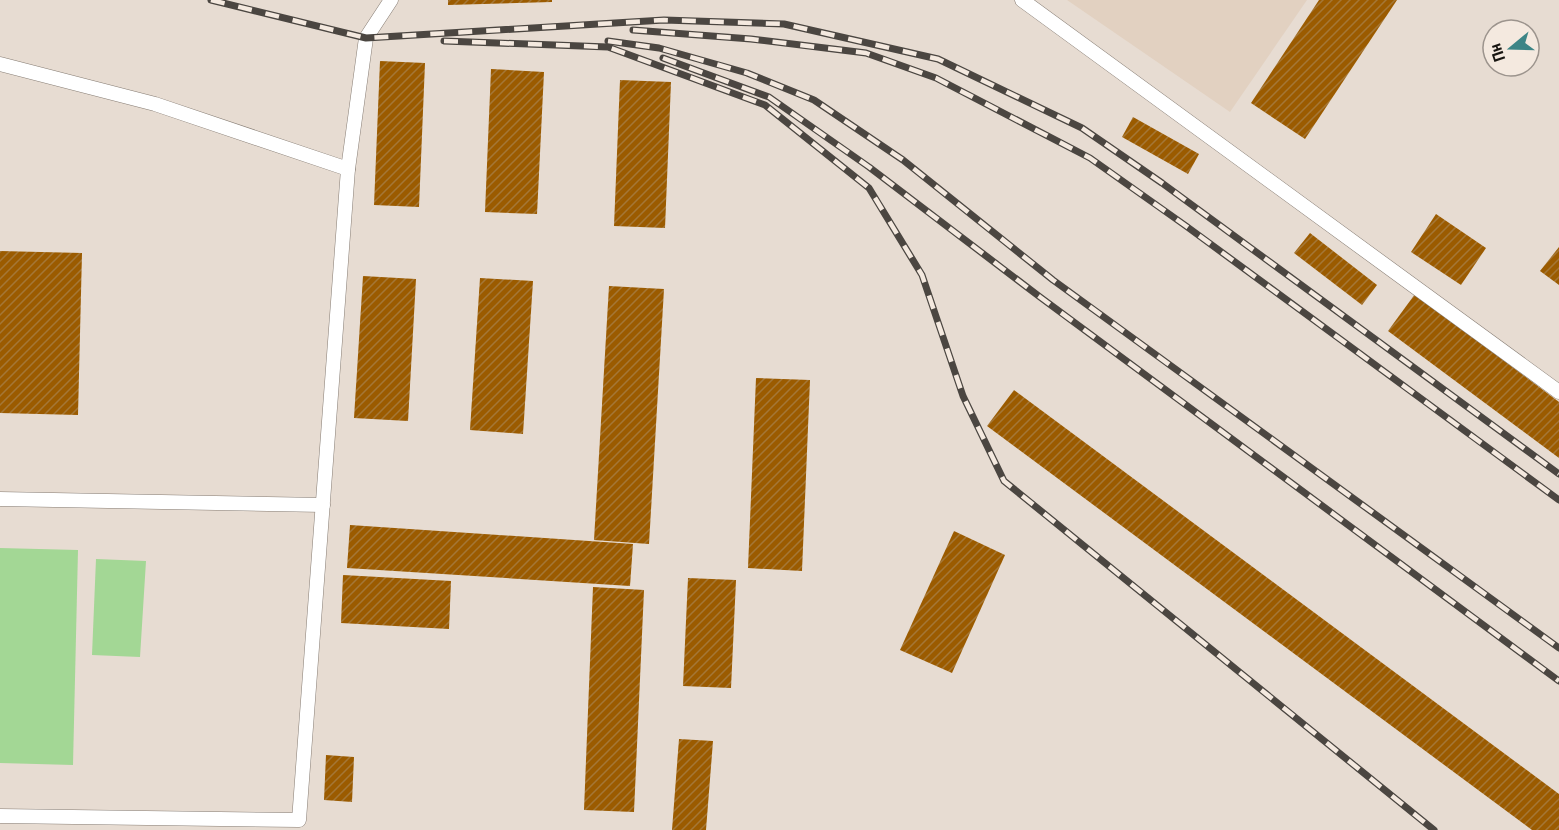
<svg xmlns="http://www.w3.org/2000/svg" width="1559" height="830" viewBox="0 0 1559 830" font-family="'Roboto Condensed',sans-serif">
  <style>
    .built { fill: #e2d1c1 }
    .green { fill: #a3d795 }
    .building { fill: url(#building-hatch) }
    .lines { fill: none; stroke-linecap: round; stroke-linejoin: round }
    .lane-casing { stroke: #867c73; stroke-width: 15 }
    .lane { stroke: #fff; stroke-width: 14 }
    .rail-casing { stroke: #4b4641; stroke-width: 7 }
    .rail { stroke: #f4e9df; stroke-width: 4.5; stroke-dasharray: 14; stroke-linecap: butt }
  </style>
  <defs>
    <pattern id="building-hatch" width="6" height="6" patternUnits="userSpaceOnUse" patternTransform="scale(1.5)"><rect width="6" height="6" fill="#9b5b00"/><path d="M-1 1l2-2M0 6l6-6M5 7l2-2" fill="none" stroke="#a47737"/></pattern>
  </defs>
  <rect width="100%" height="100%" fill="#e7dcd2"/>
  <path class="built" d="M1067 0H1307L1230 112Z"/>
  <g class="green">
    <path d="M0 548 78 550 73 765 0 763Z"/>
    <path d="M96 559 146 561 140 657 92 655Z"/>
  </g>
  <g class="building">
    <path d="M448 0H552V2L448 5Z"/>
    <path d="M1319 0H1397L1305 139 1251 103Z"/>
    <path d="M380 61 425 63 419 207 374 205Z"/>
    <path d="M491 69 544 72 537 214 485 212Z"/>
    <path d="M620 80 671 82 665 228 614 226Z"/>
    <path d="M1133 117 1199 154 1188 174 1122 137Z"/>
    <path d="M1436 214 1486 248 1461 285 1411 252Z"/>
    <path d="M1310 233 1377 285 1362 305 1294 253Z"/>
    <path d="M1559 247V285L1540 271Z"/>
    <path d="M0 251 82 253 78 415 0 413Z"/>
    <path d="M363 276 416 279 408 421 354 418Z"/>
    <path d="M480 278 533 281 523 434 470 430Z"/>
    <path d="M609 286 664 289 649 544 594 540Z"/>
    <path d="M1415 294 1559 402V458L1388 331Z"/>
    <path d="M756 378 810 380 802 571 748 568Z"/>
    <path d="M1014 390 1559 794V830H1532L987 426Z"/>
    <path d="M350 525 633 544 630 586 347 568Z"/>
    <path d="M954 531 1005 555 952 673 900 650Z"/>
    <path d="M343 575 451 581 449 629 341 623Z"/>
    <path d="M688 578 736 580 731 688 683 686Z"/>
    <path d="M593 587 644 590 634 812 584 810Z"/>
    <path d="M679 739 713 741 706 830H672Z"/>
    <path d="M326 755 354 757 352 802 324 800Z"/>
  </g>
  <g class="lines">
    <defs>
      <g id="lane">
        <path d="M1022 0 1559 392"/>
        <path d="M0 64 155 104 348 169"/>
        <path d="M0 499 323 505"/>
        <path d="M0 816 299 820 348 169 366 38 391 0"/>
      </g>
    </defs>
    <use href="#lane" class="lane-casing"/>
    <use href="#lane" class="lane"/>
    <defs>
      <g id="rail">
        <path d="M211 0 366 38 664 20 784 24 938 59 1082 128 1162 183 1559 474"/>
        <path d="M633 30 751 39 866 53 936 78 1090 158 1186 226 1559 500"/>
        <path d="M444 41 608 47 765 105 869 188 922 275 963 396 1004 481 1434 830"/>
        <path d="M608 41 659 48 747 73 814 100 903 160 1053 280 1559 648"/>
        <path d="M663 58 769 97 869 167 1040 297 1559 681"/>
      </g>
    </defs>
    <use href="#rail" class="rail-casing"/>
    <use href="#rail" class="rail"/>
  </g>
  <g transform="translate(1511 48) rotate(251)"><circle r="28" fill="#f4e9df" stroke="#9c948d" stroke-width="1.5"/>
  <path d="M0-4.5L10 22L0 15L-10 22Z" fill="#3d8586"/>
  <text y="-9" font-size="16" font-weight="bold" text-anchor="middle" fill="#181511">Пн</text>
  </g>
</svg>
